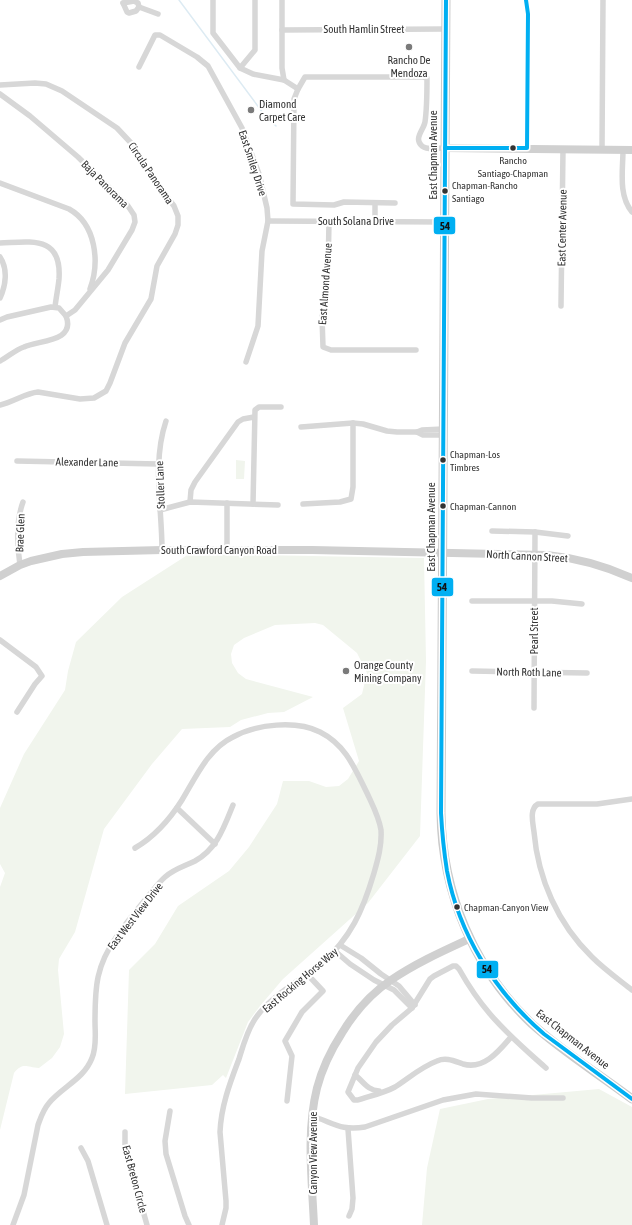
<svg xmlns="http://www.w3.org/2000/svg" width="632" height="1225" viewBox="0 0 632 1225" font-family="'Asap Condensed',sans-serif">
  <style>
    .green { fill: #f1f5ed }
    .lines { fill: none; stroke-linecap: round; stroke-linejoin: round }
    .stream { stroke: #ddebf3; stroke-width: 1.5 }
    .street { stroke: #d7d7d7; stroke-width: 5.5 }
    .secondary { stroke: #d0d0d0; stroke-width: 8 }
    .primary { stroke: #cacaca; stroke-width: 9 }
    .bus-1-casing { stroke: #fff; stroke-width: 7 }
    .bus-1 { stroke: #00aff2; stroke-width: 4 }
    .poi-dot { fill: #7a7a7a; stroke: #fff; stroke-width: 1.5 }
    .bus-dot { fill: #333; stroke: #fff; stroke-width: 1.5 }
    .labels { text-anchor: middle; stroke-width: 4; stroke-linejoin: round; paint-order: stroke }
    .bus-label { font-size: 10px; fill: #333; stroke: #fff; text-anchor: start }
    .street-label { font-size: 11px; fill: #333; stroke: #fff }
    .poi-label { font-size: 11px; fill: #333; stroke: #fff; text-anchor: start }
    .line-badge { stroke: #fff; stroke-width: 1.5 }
    .pale-badge-label { font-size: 11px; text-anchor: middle; font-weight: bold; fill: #111 }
  </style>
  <rect width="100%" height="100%" fill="#fff"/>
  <g class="green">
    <path d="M236 460 245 461 244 479H236Z"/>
    <path d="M189 554 424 558 426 661 420 836 368 903 283 979 260 1006 248 1022 226 1078 223 1075 212 1085 125 1094 129 970 155 944 178 906 229 871 249 847 277 804 283 781H309L326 787 339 786 348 779 359 761 343 708 362 694 367 673 357 653 323 625 315 623 275 625 244 638 234 645 231 654 232 663 238 673 246 679 313 697 284 712 268 713 241 720 230 727 182 729 152 764 104 829 75 932 59 959 58 970 64 1034 60 1047 52 1058 39 1068C26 1067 23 1062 14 1073L0 1130V887L5 873 0 864V808L24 754 65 690 68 671 76 642 122 597Z"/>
    <path d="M599 1089 632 1107V1225H422L427 1168 440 1109 488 1099Z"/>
  </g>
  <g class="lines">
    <path class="stream" d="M179 0 263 113 276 126"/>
    <g class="street">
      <path d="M213 0V33L240 68 253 74 284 80"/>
      <path d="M282 0V68L284 80 298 89 305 77H423L427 78C427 92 427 108 425 122 424 129 414 138 421 145 426 151 438 148 445 148"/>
      <path d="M526 0 528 14 527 148"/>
      <path d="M123 3 127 12 129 13 136 11 139 7"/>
      <path d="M123 3 134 1 138 3 139 7"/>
      <path d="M139 7 158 14"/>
      <path d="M282 30 445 29"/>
      <path d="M139 67 155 35H160L197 57 208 66 242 128 259 174 267 208 268 221 262 251 258 326 246 362"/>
      <path d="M240 68 255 50V0"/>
      <path d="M0 85 35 83 46 84 62 91 117 128 132 144 149 172 174 206 178 216V225L175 234 157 266 151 299 125 343 110 383 106 391 94 398 80 399 38 392C26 393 13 402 0 405"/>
      <path d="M298 89 294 99 293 204 334 205 344 202 395 203"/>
      <path d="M0 94 30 116 78 157 128 206 134 215 135 222 132 230 108 270 75 310 66 316C76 342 39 340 24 347 15 350 8 357 0 361"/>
      <path d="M602 149 603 0"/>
      <path d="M623 150C623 170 618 195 632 212"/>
      <path d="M0 183 69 209C96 224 100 262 90 289"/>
      <path d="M268 221 444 222"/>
      <path d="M329 221 328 274 322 317 323 347 331 350H416"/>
      <path d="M375 221V203"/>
      <path d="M0 243C31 242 62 235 59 279 58 289 56 298 55 307"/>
      <path d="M0 257C8 269 6 285 0 298"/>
      <path d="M561 306 563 149"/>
      <path d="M0 320 7 317 51 307 59 308 66 316"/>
      <path d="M301 427 353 423 363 424 387 431 397 432H417L422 430 443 429"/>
      <path d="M417 432 423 435H443"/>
      <path d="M17 461 158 464"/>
      <path d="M190 502 191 490 195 482 238 422 243 419 254 417"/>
      <path d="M253 504 255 410 259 407H281"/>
      <path d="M303 504 340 502 351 499 353 487V423"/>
      <path d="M160 510 190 502 278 505"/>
      <path d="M492 531 535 532 568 536"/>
      <path d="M162 550C162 507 152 463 166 421"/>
      <path d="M227 550V503"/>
      <path d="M20 565C17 545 16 521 23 502"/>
      <path d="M472 601H552L582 604"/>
      <path d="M0 640 36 667 42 676 35 684 17 712"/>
      <path d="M472 671 587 673"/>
      <path d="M534 708 535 532"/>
      <path d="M632 799 597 804H538C529 809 533 823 534 832 538 879 558 924 592 957 604 969 618 979 632 990"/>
      <path d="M177 808 215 844"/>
      <path d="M135 848C154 837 170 819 182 800 196 777 208 749 233 737 257 724 296 720 320 732 346 745 355 769 367 793 373 806 379 817 381 830 382 845 378 859 374 873 363 910 351 938 321 964 299 982 271 995 255 1019 247 1031 243 1046 239 1059 230 1083 221 1106 220 1132L226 1201V1208L222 1225"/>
      <path d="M340 945 361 958 381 974 399 986 415 1005"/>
      <path d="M335 951 350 964 374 980 394 990 412 1008"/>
      <path d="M511 1037C499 1051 484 1070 463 1064 454 1061 446 1057 437 1061 421 1067 409 1078 395 1087 384 1093 370 1096 358 1100H354L348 1092 358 1068 376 1042 392 1025 412 1008 430 979 434 976 453 966H456L459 969C468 985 478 1000 490 1014 507 1034 527 1051 546 1068"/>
      <path d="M355 1075C364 1082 367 1090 379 1091"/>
      <path d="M287 1101 292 1056 285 1041 302 1012 323 991 308 975"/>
      <path d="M170 1111 165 1141 166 1154 185 1216 189 1225"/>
      <path d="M312 1116C334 1123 341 1131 365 1127L443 1100 476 1094 532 1098H563"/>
      <path d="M348 1129 353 1198 352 1209 349 1216"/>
      <path d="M125 1132V1147L147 1225"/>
      <path d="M81 1148 88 1161 107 1225"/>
      <path d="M13 1225 24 1195 38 1125C41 1117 43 1110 49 1103 62 1087 84 1079 92 1058 97 1046 95 1033 95 1022 95 986 96 966 117 936 126 923 136 911 145 900 152 892 158 883 165 877 174 869 185 866 195 861 217 849 224 827 233 805"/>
    </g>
    <g class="secondary">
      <path d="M445 148 632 150"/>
      <path d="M0 576 20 565 31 561 62 554 83 552 162 550H312L547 555C577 558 605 566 632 578"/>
      <path d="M314 1225C312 1180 306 1132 317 1088 322 1069 331 1050 342 1033 354 1013 372 993 391 980 416 963 443 951 469 939"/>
    </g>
    <path class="primary" d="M446 0 441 813C442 893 474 969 532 1024 563 1052 599 1074 632 1099"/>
    <defs>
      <g id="bus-1">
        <path d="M446 0 441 813C442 832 444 852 447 871 459 934 495 992 544 1034L632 1099"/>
        <path d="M445 148H527L528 14 526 0"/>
      </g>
    </defs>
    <use href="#bus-1" class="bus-1-casing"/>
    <use href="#bus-1" class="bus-1"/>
  </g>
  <g class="poi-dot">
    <circle cx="409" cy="47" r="4"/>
    <circle cx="251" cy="110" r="4"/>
    <circle cx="346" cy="671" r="4"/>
  </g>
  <g class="bus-dot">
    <circle cx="513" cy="148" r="3.5"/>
    <circle cx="445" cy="191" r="3.5"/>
    <circle cx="443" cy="460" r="3.5"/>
    <circle cx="443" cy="506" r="3.5"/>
    <circle cx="457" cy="907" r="3.5"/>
  </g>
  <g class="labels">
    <g class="bus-label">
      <text x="513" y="164" text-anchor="middle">Rancho<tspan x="513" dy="13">Santiago-Chapman</tspan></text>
      <text x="452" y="189">Chapman-Rancho<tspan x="452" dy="13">Santiago</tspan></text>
      <text x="450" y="458">Chapman-Los<tspan x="450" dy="13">Timbres</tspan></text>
      <text x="450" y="510">Chapman-Cannon</text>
      <text x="464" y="911">Chapman-Canyon View</text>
    </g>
    <g class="street-label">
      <text x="364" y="33">South Hamlin Street</text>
      <text transform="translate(433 155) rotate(-90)" y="4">East Chapman Avenue</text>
      <text transform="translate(253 163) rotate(72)" y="4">East Smiley Drive</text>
      <text transform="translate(151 173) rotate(56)" y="4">Circula Panorama</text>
      <text transform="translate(105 184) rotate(45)" y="4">Baja Panorama</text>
      <text x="356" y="225">South Solana Drive</text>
      <text transform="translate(562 228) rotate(-89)" y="4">East Center Avenue</text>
      <text transform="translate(325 284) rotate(-86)" y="4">East Almond Avenue</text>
      <text transform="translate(87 462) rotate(1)" y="4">Alexander Lane</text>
      <text transform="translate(160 485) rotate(-92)" y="4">Stoller Lane</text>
      <text transform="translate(431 527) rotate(-90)" y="4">East Chapman Avenue</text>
      <text transform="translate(20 533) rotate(-88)" y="4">Brae Glen</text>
      <text x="219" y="554">South Crawford Canyon Road</text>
      <text transform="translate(527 556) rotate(3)" y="4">North Cannon Street</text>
      <text transform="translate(534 631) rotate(-90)" y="4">Pearl Street</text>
      <text transform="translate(529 672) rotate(1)" y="4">North Roth Lane</text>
      <text transform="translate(135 916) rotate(-52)" y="4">East West View Drive</text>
      <text transform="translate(300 980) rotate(-40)" y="4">East Rocking Horse Way</text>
      <text transform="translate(573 1039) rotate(38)" y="4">East Chapman Avenue</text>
      <text transform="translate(313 1153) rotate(-90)" y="4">Canyon View Avenue</text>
      <text transform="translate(135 1179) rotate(75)" y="4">East Breton Circle</text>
    </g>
    <g class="poi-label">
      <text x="409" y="64" text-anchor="middle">Rancho De<tspan x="409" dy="13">Mendoza</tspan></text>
      <text x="259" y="108">Diamond<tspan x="259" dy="13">Carpet Care</tspan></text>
      <text x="354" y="669">Orange County<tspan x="354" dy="13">Mining Company</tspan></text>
    </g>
  </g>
  <g class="line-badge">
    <rect x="433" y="216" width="23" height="19" rx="4" fill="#00aff2"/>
    <rect x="431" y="577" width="23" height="20" rx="4" fill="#00aff2"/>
    <rect x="476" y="960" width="23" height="19" rx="4" fill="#00aff2"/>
  </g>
  <g class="pale-badge-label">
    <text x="445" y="230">54</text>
    <text x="442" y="591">54</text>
    <text x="487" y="973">54</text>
  </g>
</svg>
